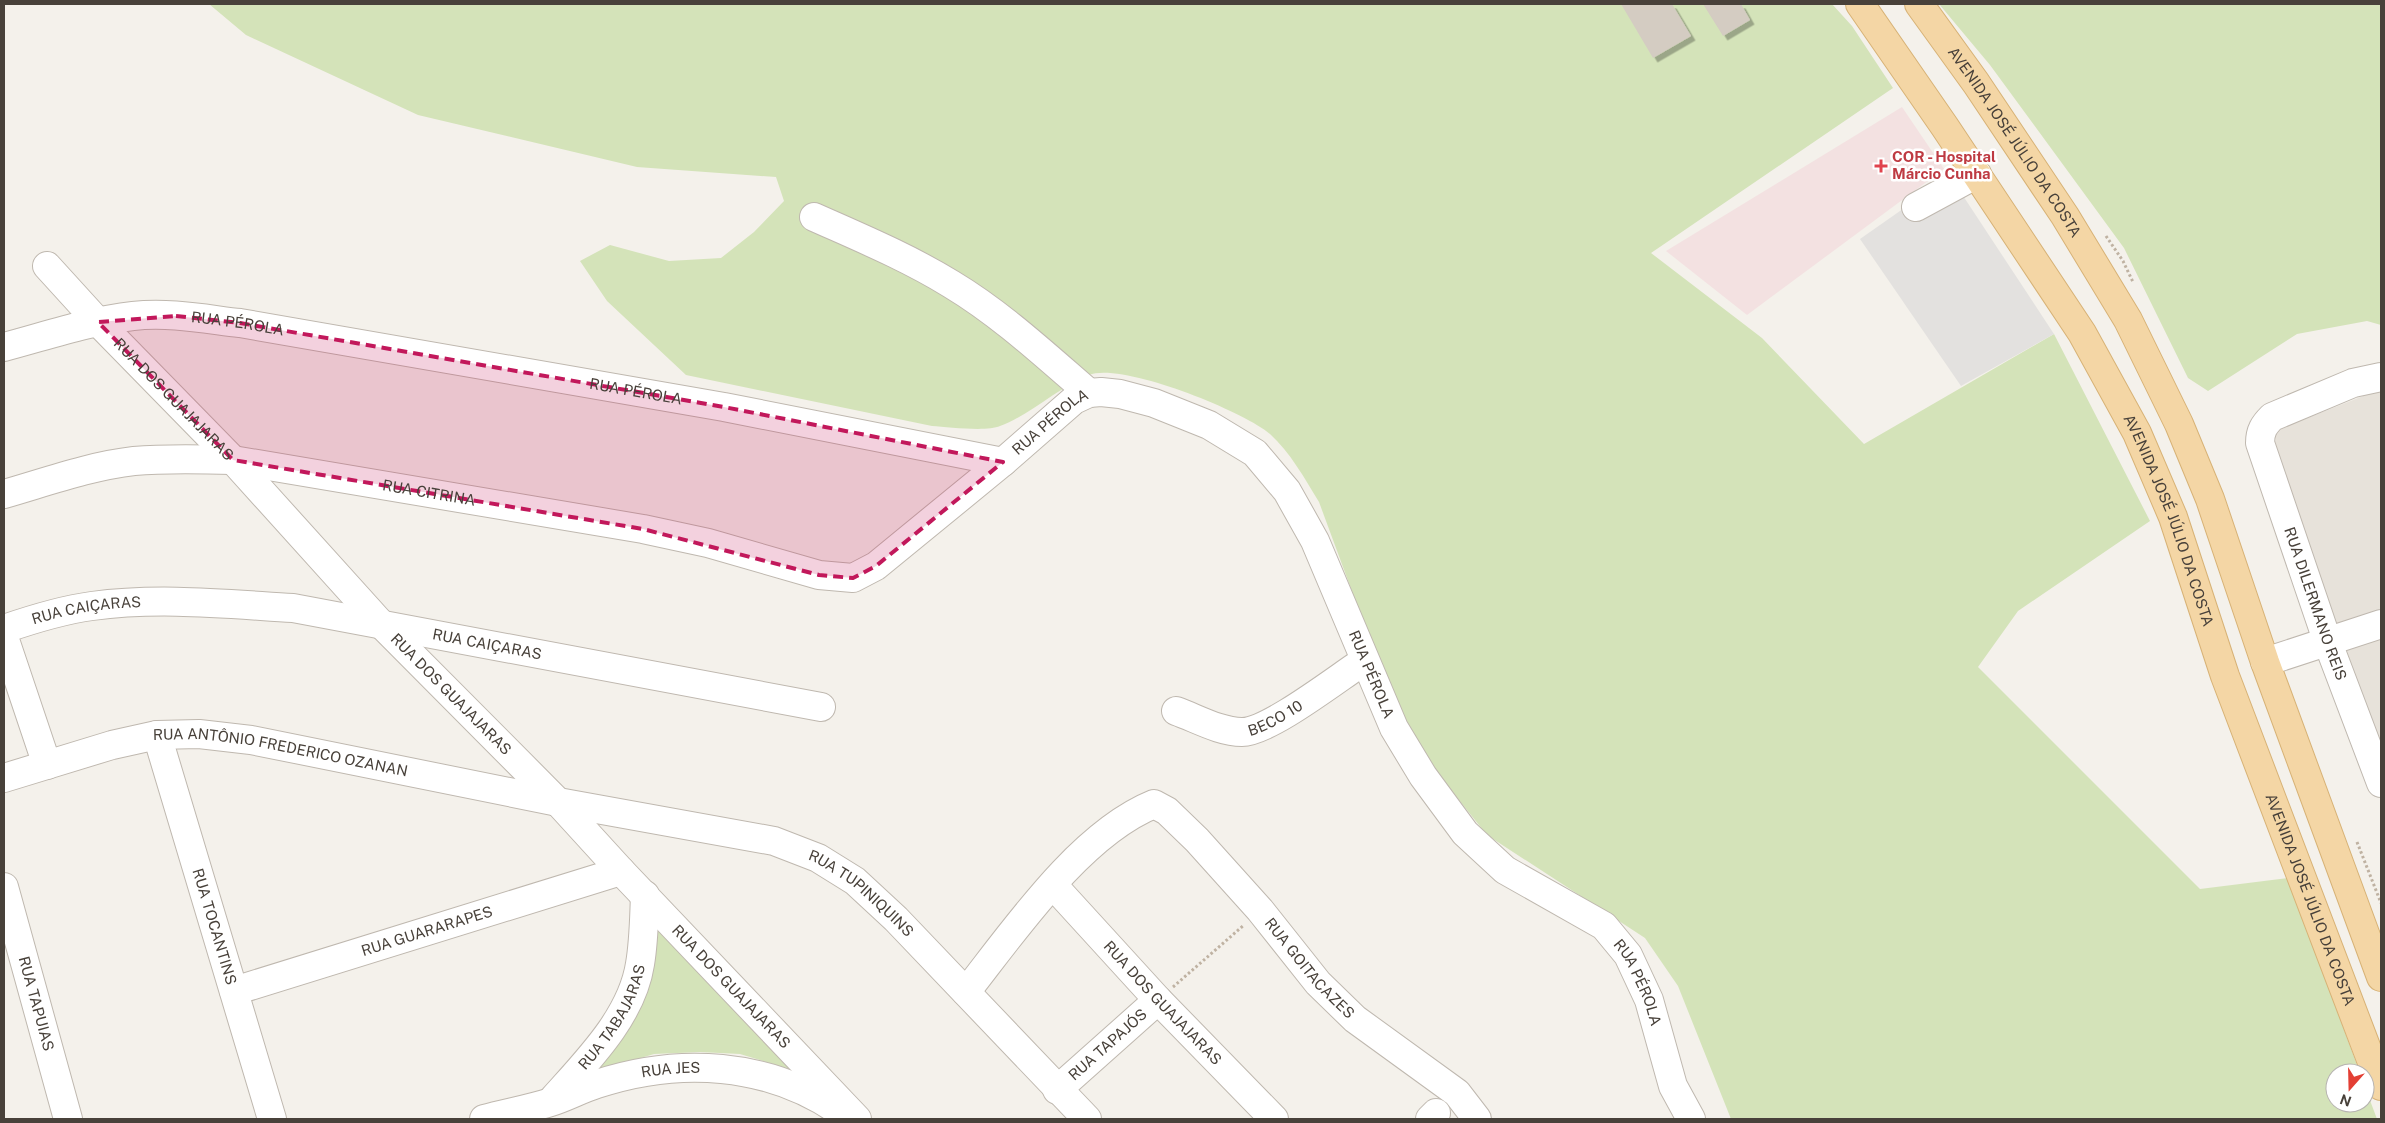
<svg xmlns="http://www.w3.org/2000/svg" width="2385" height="1123" viewBox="0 0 2385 1123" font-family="'Public Sans',sans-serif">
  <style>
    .residential { fill: #e7e2da }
    .medical { fill: #f3e1e1 }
    .green { fill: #d4e3b9 }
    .parking { fill: #e3e1df }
    .building { fill: #d4ccc2; filter: url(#shadow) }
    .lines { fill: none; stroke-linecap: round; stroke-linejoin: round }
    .minor-casing { stroke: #bfb8af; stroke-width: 30 }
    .major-casing { stroke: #d7b276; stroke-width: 30 }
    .path { stroke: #bfb2a2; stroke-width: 3; stroke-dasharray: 2.5 2.5; stroke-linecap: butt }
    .minor { stroke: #fff; stroke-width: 28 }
    .major { stroke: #f4d6a5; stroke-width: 28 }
    .marked { fill: #c2185b; fill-opacity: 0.2; stroke: #c2185b; stroke-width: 4; stroke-dasharray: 10 6; stroke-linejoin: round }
    .health-dot { fill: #e0444e; stroke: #fff; stroke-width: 2 }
    .labels { text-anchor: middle; stroke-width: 5; stroke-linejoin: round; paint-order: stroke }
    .street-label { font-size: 15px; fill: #48413a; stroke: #fff }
    .health-label { font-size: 15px; font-weight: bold; fill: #be3a42; stroke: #fff; text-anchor: start }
  </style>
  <defs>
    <filter id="shadow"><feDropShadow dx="4.5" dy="4.5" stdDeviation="0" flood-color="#0004"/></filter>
  </defs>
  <rect width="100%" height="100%" fill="#f4f1eb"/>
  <path class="residential" d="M2381 389V745L2267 434Z"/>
  <path class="medical" d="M1902 107 1944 169 1747 315 1666 251Z"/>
  <g class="green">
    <path d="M209 4H1832L1852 26 1893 88 1651 253 1762 338 1864 444 2054 334 2150 521 2018 611 1978 667 2200 889 2288 878 2360 1073H2335V1103H2365V1087L2377 1119H1731L1678 986 1645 938 1487 835 1422 754 1398 716 1319 502C1305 479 1290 452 1270 434 1243 411 1122 362 1089 375 1059 387 1030 415 1000 426 987 432 948 427 932 426L686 375 607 301 580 261 610 245 669 261 721 258 754 232 784 201 776 177 637 167 418 115 246 35Z"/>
    <path d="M1939 4H2381V325L2367 321 2297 334 2208 391 2188 378 2124 248 1990 65Z"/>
    <path d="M651 922 796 1071 740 1054 700 1052 654 1054 577 1077Z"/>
  </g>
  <path class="parking" d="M1950 176 2054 334 1961 386 1860 239Z"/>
  <g class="building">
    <path d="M1621 4H1672L1691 36 1653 58Z"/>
    <path d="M1703 4H1741L1750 20 1723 36Z"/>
  </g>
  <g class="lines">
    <defs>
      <g id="minor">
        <path d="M1916 207 1977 174"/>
        <path d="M814 217C861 238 907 257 951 284 1001 314 1045 355 1089 393"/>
        <path id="s1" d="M47 266 98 322 233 460 381 624 558 802 621 871 857 1119"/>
        <path id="s2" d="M4 347C46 336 89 321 133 316 169 312 205 319 240 323L724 407 1003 462 1074 400 1089 393 1101 392 1120 394 1154 403 1209 425 1255 453 1287 491 1315 541 1394 728 1423 776 1465 833 1505 870 1604 926 1628 955 1649 1000 1673 1086 1691 1119"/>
        <path id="s3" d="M2381 377 2353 383 2272 417C2264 425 2260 431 2260 443L2328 643 2381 783"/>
        <path id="s4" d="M4 494C46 482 90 466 134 461 167 458 200 459 233 460L643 529 708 543 819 575 853 578 876 566 1003 462"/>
        <path id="s5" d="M4 629C33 619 62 610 92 606 159 597 226 604 293 608L821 707"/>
        <path d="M4 637 47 765"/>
        <path d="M2265 662 2381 624"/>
        <path id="s6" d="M1176 711C1196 718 1220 732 1242 732 1269 732 1339 677 1364 661"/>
        <path id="s7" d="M157 735 272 1119"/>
        <path id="s8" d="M4 778 112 745 157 735 199 734 251 740 558 802 774 841 818 858 855 881 896 919 1087 1119"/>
        <path id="s9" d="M1053 885 1158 1000 1274 1119"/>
        <path id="s10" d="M4 887 68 1119"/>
        <path id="s11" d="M234 991 621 871"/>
        <path id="s12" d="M966 992C1014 931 1080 834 1154 804L1167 811 1197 840 1260 910 1318 983 1355 1019 1457 1093 1477 1119"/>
        <path id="s13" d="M1057 1090 1158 1000"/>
        <path id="s14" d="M554 1098C588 1060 632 1016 640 964 644 941 644 918 645 895"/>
        <path id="s15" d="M484 1119C506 1113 529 1109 551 1102 567 1097 581 1089 597 1084 679 1057 767 1062 839 1111"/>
        <path d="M1430 1119 1436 1113"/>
      </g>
      <g id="major">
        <path id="s16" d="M1860 4 1945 127 2082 333 2137 433 2173 517 2225 676 2381 1086"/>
        <path id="s17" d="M1919 4 1976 83 2065 216 2128 320 2179 424 2210 499 2265 662 2381 977"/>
      </g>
    </defs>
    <use href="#minor" class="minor-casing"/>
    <use href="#major" class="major-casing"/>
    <g class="path">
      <path d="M2106 236 2123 261 2133 282"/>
      <path d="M2357 842 2381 903"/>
      <path d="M1173 987 1244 925"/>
    </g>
    <use href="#minor" class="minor"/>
    <use href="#major" class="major"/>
  </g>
  <path class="marked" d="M176 316 240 323 724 407 1003 462 876 566 853 578 819 575 643 529 233 460 98 322Z"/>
  <path class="health-dot" d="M1878.5 158.5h5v5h5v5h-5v5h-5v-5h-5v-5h5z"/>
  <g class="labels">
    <g class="street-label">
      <text dy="5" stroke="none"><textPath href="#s17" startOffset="168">AVENIDA JOSÉ JÚLIO DA COSTA</textPath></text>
      <text dy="5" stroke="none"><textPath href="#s2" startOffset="238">RUA PÉROLA</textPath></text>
      <text dy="5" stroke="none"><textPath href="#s2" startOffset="642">RUA PÉROLA</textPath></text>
      <text dy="5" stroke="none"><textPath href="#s1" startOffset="184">RUA DOS GUAJAJARAS</textPath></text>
      <text dy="5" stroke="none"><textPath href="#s2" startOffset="1078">RUA PÉROLA</textPath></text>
      <text dy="5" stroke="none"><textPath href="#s4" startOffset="432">RUA CITRINA</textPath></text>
      <text dy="5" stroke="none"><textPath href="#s16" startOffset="604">AVENIDA JOSÉ JÚLIO DA COSTA</textPath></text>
      <text dy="5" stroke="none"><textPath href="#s3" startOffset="316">RUA DILERMANO REIS</textPath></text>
      <text dy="5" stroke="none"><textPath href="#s5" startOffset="85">RUA CAIÇARAS</textPath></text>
      <text dy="5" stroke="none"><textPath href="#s5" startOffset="490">RUA CAIÇARAS</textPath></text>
      <text dy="5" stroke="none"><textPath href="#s2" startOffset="1558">RUA PÉROLA</textPath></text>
      <text dy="5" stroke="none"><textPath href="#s1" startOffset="589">RUA DOS GUAJAJARAS</textPath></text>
      <text dy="5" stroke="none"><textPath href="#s6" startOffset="106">BECO 10</textPath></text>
      <text dy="5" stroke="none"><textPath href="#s8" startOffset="284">RUA ANTÔNIO FREDERICO OZANAN</textPath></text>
      <text dy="5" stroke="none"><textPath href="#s8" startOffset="889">RUA TUPINIQUINS</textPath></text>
      <text dy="5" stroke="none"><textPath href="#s16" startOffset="1009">AVENIDA JOSÉ JÚLIO DA COSTA</textPath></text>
      <text dy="5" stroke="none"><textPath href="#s7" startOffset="200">RUA TOCANTINS</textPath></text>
      <text dy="5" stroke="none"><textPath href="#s11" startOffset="202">RUA GUARARAPES</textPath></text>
      <text dy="5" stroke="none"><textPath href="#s12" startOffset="496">RUA GOITACAZES</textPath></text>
      <text dy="5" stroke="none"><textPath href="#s2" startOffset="1978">RUA PÉROLA</textPath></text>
      <text dy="5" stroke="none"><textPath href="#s1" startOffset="994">RUA DOS GUAJAJARAS</textPath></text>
      <text dy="5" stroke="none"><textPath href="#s10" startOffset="121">RUA TAPUIAS</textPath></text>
      <text dy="5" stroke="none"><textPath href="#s9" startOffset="161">RUA DOS GUAJAJARAS</textPath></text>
      <text dy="5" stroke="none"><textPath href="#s14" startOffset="101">RUA TABAJARAS</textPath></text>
      <text dy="5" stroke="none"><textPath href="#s13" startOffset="68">RUA TAPAJÓS</textPath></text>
      <text dy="5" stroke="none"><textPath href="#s15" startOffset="194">RUA JES</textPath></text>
    </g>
    <g class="health-label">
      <text x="1892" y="162">COR - Hospital<tspan x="1892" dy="17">Márcio Cunha</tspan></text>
    </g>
  </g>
  <rect width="2385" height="1123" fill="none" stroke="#48413a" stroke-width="10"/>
  <g transform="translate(2350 1088) rotate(200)"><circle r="24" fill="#ffffff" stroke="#b6b3b0"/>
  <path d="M0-4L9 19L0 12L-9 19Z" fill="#e33f34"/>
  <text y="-8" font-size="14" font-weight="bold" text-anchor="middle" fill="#48413a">N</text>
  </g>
</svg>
